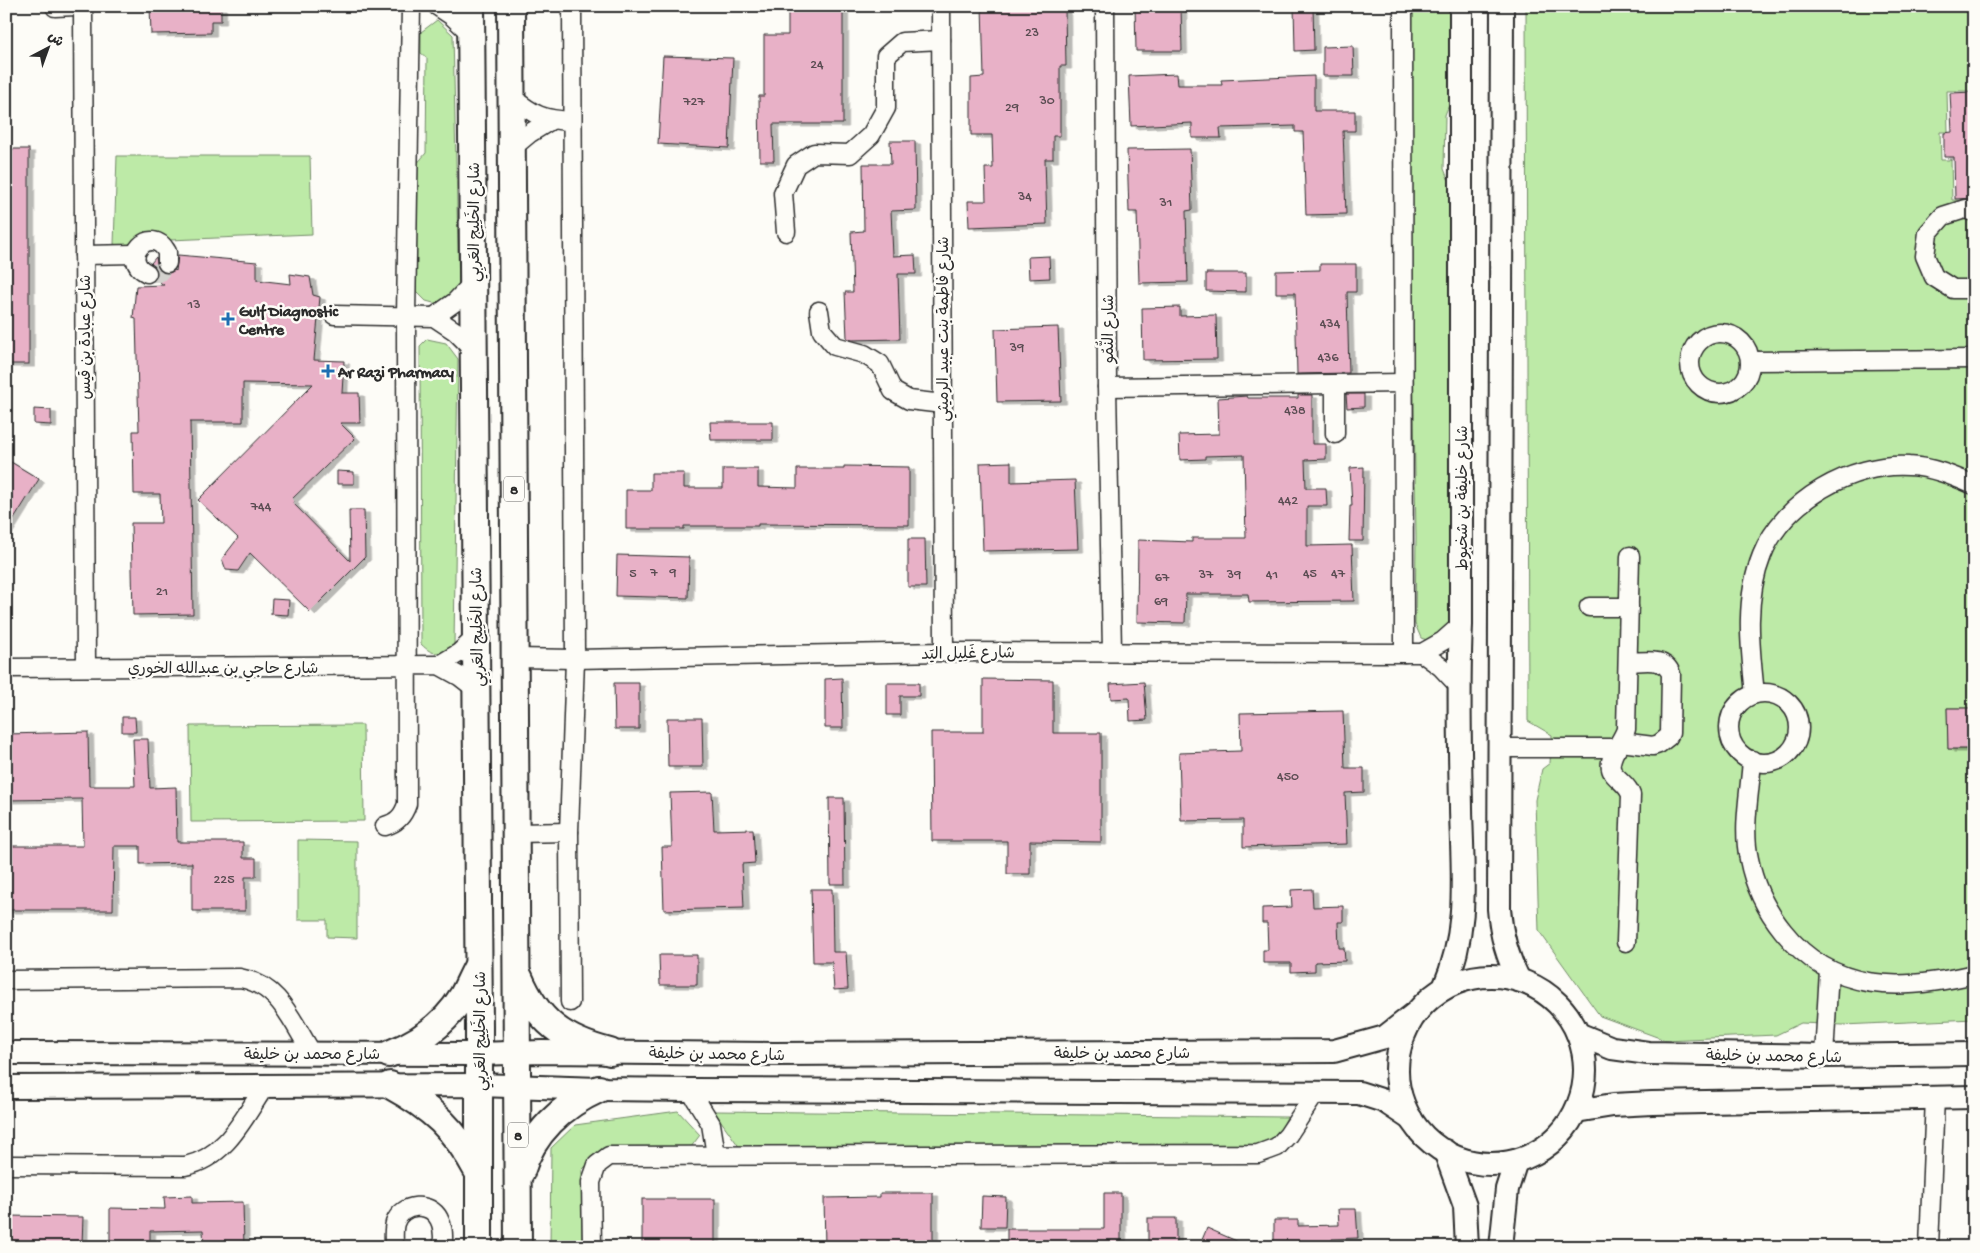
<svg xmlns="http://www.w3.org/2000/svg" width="1980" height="1253" viewBox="0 0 1980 1253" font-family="'Gochi Hand','Playpen Sans Arabic',sans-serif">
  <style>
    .green { fill: #bdeaa7; stroke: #748a69 }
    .building { fill: #e8b1c7; stroke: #2b2b2b; filter: url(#shadow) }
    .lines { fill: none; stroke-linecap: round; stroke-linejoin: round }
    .minor-tunnel { stroke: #d3d2ce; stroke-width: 18; stroke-dasharray: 18 9; stroke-linecap: butt }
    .minor-casing { stroke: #2b2b2b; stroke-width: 21 }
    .major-casing { stroke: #2b2b2b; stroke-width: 26 }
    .highway-casing { stroke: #2b2b2b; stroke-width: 30 }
    .minor { stroke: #fdfcf7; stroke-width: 18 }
    .major { stroke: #fdfcf7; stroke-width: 22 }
    .highway { stroke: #fdfcf7; stroke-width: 26 }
    .poi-dot { fill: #1f6fb2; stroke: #fdfcf7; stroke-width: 2 }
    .labels { text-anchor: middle; stroke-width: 5; stroke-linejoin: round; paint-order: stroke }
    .number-label { font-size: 14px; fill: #5a4c52 }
    .shield { fill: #fdfcf7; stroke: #6a6a68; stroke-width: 1 }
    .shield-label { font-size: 15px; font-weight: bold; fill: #2b2b2b }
    .street-label { font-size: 16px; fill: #2b2b2b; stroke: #fdfcf7 }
    .poi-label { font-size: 16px; font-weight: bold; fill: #2b2b2b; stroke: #fdfcf7; text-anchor: start }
  </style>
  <defs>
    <filter id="shadow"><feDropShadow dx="5.5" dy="3" stdDeviation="0" flood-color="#0004"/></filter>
  </defs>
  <rect width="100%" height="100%" fill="#fdfcf7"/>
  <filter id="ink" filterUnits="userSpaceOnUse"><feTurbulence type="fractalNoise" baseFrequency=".02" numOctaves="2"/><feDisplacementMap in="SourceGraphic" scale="10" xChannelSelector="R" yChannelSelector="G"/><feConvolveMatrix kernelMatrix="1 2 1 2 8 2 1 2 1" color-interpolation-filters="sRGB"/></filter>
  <g filter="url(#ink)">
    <g class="green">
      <path d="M1411 6H1452V97L1445 115 1444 169 1454 193V632L1439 644 1421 638 1415 624 1416 538 1410 138Z"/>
      <path d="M1526 6H1974V25L1971 26 1973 91H1947L1948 132H1940L1941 160H1951L1952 200H1974V708H1947L1948 749H1974V1019L1843 1025 1801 1023 1776 1035 1665 1040 1600 1016 1539 931 1535 800 1542 769 1550 763 1552 735 1528 721Z"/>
      <path d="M437 20 453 35 459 290 441 305 426 301 416 291V165L426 153 427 58 421 53V32Z"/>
      <path d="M117 156H310L312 234 170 240C149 234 144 234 127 248L114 244Z"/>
      <path d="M427 339 446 343 458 359 454 646C439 654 434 657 421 644L420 346Z"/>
      <path d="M363 725 364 821 191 822 190 726Z"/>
      <path d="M298 840 357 841V938L327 937V920H298Z"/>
      <path d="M678 1111 700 1135 691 1147 601 1151 582 1170V1247H550L551 1148 575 1125Z"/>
      <path d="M714 1111 1287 1117 1273 1146 740 1148Z"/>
    </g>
    <g class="building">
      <path d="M150 6H221V21H211V33L151 34Z"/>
      <path d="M788 6H843V124H773L774 161H760L759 96H764V35H788Z"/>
      <path d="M982 6H1049V9H1065L1066 66H1060V136H1053V159H1045L1047 224 969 227 968 201H986L985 168H993L992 135H971V78L984 77Z"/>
      <path d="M1135 6H1181L1182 51H1136Z"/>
      <path d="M1294 6H1313L1314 50 1295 51Z"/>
      <path d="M1353 46 1354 76H1323V47Z"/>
      <path d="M663 56 733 58 729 148 658 144Z"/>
      <path d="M1177 74 1178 85H1222L1221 80 1314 76V111H1355V131H1343L1346 214 1306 215 1303 132H1295V126L1220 128 1221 138H1192V123L1131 126 1129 76Z"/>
      <path d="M1974 92V198L1955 199 1954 157H1944V133L1952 132 1950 93Z"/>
      <path d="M890 141H915L916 210 891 211 893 256 915 255 916 274H898L900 339 852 340 847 338 845 292H853L851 232 864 231 863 164H891Z"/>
      <rect x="6" y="149" width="23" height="215"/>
      <path d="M1190 149 1192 210 1186 211 1188 282 1139 283 1137 212H1129L1127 150Z"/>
      <path d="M178 255 257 262V280L291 284 290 274 310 277 313 295 320 297 314 360 344 361 342 393H359L360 423H340L355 438 292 499 294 501 293 503 350 561 349 510H364L365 557 310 612 250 553 238 571 226 570 222 559 238 538 198 500 313 384 243 383V422H190L193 614 133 615 131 523H161L160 494H134L133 431H139L136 319 133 318 136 286 164 285 155 279 157 269 151 263 156 257 158 268 161 272 167 274 175 270 176 271Z"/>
      <path d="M1049 256 1050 278 1029 279 1028 257Z"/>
      <path d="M1320 264H1356V292H1347L1349 373 1297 374 1295 293H1276V271L1320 270Z"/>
      <path d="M1206 273H1246V292L1206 291Z"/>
      <path d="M1180 307V316L1216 315 1217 359 1143 360 1142 308Z"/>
      <path d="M1058 327 1061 401 997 402 995 329Z"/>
      <path d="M1346 394H1364V407L1347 408Z"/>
      <path d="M1298 395H1312V444H1326V459L1305 460 1306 488H1326L1327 506H1307V546L1352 545 1354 601 1249 602 1248 594H1186L1185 623 1137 622 1138 540 1192 542V538H1246L1244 455 1205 456V459L1180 460 1179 435 1219 434 1218 398 1247 396 1248 398H1298Z"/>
      <path d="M34 409 51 410V425L34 424Z"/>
      <path d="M710 422H773V440H711Z"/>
      <path d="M6 459 39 479 6 532Z"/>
      <path d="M1011 462V482L1075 480 1078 549 983 551 980 463Z"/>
      <path d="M844 466 909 467V525L758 524V526H684V529H626V490H651V473H684V488H723V469H758V487L797 488V469H844Z"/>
      <path d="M1364 467 1363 541H1349L1350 506H1352L1350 468Z"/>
      <path d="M337 471 354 472V484H337Z"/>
      <path d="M908 539H925L926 587H908Z"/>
      <path d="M617 555 689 557 688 598 616 596Z"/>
      <path d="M272 599 289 600 288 615 271 614Z"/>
      <path d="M842 678 843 728H825V679Z"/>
      <path d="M983 679 1053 680V733H1101V842L1030 841V874H1007V841H932L931 732H983Z"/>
      <path d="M1144 682 1147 720 1130 721 1129 698 1111 699 1110 684Z"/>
      <path d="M614 683H639V729H615Z"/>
      <path d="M887 683H919V696H900V715H887Z"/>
      <path d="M1947 708H1974V749H1948Z"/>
      <path d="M1343 711 1345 768H1364V792L1345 793 1347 844 1243 847V820L1181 821 1179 753 1241 751 1240 713Z"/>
      <path d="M122 717H135L136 732H122Z"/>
      <path d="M667 718H702L703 767H668Z"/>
      <path d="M88 732 89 786H135L133 739H148L150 788 176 787 177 842H243V858H256V877H245V911H192V863L140 864V846H114L113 910H6V846H83L82 799 6 800V734Z"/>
      <path d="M712 792 714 830 753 829 755 863 742 864 744 908 664 910 662 847H672L670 793Z"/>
      <path d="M829 798H844L845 884H830Z"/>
      <path d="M811 889H832L833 952H846L848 989 834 990 832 962H813Z"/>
      <path d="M1312 889 1313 907 1343 906V922H1338L1339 948H1344L1345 961 1315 962V971L1291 972V963H1263V950H1268L1267 923H1262V908L1292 907 1291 890Z"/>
      <path d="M659 955H697V985H660Z"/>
      <path d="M880 1193H933V1247H825L824 1198 880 1197Z"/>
      <path d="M1104 1193H1121V1247H1007V1229H1104Z"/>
      <path d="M192 1196V1203L243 1202 244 1247H204L203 1230 150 1231V1247H110V1208L165 1209 164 1197Z"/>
      <path d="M982 1196 1006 1197 1005 1227H981Z"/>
      <rect x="642" y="1199" width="73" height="48"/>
      <path d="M1338 1209H1356L1358 1238 1332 1239V1247H1274V1220H1298V1226L1339 1225Z"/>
      <path d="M6 1216 83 1217 82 1244H71V1247H6Z"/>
      <rect x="1148" y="1218" width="28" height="29"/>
      <path d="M1207 1228 1250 1247H1199Z"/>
    </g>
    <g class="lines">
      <path class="minor-tunnel" d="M147 273H159L167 263"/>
      <defs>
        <g id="minor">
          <path d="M83 6 86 667"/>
          <path d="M437 6 452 16 471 34"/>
          <path d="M941 6 944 652"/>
          <path d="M1105 6 1107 387 1112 651"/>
          <path d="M1403 6 1404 653"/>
          <path d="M55 7 76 6"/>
          <path d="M511 97C534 115 542 120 572 121"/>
          <path d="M512 148 530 133 551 120"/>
          <path d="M1974 212 1965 209 1943 216 1928 233 1925 256 1934 277 1953 289H1974"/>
          <path d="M786 232 783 193 796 165 814 153 850 154 871 135 886 108V56L902 42 941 40"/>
          <path d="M84 255 135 254"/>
          <path d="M147 273C118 259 151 223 167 252V263"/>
          <path d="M819 311 822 331 835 346 864 354 880 364 893 391 909 400 943 404"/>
          <path d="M334 315 434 317 455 331 474 350"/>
          <path d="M434 317 455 302 473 283"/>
          <circle cx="1720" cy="363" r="30"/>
          <path d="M1751 361 1974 359"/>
          <path d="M1335 384V434"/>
          <path d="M1107 387 1403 383"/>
          <path d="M1589 607H1629"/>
          <path d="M1422 653 1441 667 1458 685"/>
          <path d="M515 658 575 659 944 652 1422 653 1443 641 1461 625"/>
          <path d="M439 665 459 653 476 637"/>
          <path d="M6 668 439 665 459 676 477 690"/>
          <circle cx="1764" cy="728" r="35"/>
          <path d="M1755 694C1750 647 1744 600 1762 555 1783 501 1852 462 1909 466 1932 467 1953 476 1974 485"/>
          <path d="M1621 742 1653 746 1659 744 1668 737 1670 733 1671 674C1665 656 1643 662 1628 662"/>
          <path d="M1499 748H1618"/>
          <path d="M1752 760C1750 792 1742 828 1749 859 1754 885 1766 910 1783 931 1833 994 1902 991 1974 974"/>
          <path d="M385 826C397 823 403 816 407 804L406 316 411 6"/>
          <path d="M516 833 569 832"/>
          <path d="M1626 942 1631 795C1628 785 1619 781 1613 773 1604 760 1623 741 1626 729L1630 556"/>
          <path d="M6 980 240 978C280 985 292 1022 312 1053"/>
          <path d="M570 1002 569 832 575 659 572 6"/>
          <path d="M1824 1056 1829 971"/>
          <path d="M690 1090 711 1124 716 1155"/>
          <path d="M6 1165 185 1166C226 1158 244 1117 265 1086"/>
          <path d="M394 1247C394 1239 393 1230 395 1223 402 1203 430 1201 439 1219 444 1228 443 1237 443 1247"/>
          <path d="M592 1247 591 1182 597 1165 609 1156 1258 1154 1277 1147 1288 1135 1315 1094"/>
          <path d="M1929 1247 1935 1097"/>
        </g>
        <g id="major">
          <path d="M1502 6 1499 909C1501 935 1507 957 1519 980"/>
          <circle cx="1491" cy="1070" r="94"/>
          <path d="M1444 988C1470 928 1462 871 1461 808 1460 747 1458 686 1461 625V6"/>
          <path d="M1578 1034 1612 1048 1648 1053 1824 1056 1974 1054"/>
          <path d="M6 1053 479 1054 542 1052 774 1054 1334 1051 1385 1037 1417 1012"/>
          <path d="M6 1087 479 1085 599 1089 690 1090 1359 1093 1384 1101 1411 1119"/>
          <path d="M1576 1111 1613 1105 1652 1103 1974 1097"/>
          <path d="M1445 1151 1465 1206 1467 1247"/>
          <path d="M1501 1247 1507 1189 1516 1161"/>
        </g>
        <g id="highway">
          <path d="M471 6 479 1026V1247"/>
          <path d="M511 6 518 1247"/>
          <path d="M519 977C538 1022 563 1040 610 1052"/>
          <path d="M389 1054C420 1042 446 1024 463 995 468 986 472 976 477 967"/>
          <path d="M390 1085C432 1108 455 1129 478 1172"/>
          <path d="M521 1172C532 1133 563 1105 599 1089"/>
        </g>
      </defs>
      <use href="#minor" class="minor-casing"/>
      <use href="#major" class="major-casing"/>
      <use href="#highway" class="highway-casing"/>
      <use href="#minor" class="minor"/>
      <use href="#major" class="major"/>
      <use href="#highway" class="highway"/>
    </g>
  </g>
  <g class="poi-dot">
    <path d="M225.5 311.5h5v5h5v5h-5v5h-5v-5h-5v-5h5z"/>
    <path d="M325.5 363.5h5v5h5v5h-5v5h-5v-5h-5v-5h5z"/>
  </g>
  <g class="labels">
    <g class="number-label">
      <text x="1032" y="36">23</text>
      <text x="817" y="68">24</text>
      <text x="1047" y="104">30</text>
      <text x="694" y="105">727</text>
      <text x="1012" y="111">29</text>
      <text x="1025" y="200">34</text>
      <text x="1166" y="206">31</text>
      <text x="194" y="308">13</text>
      <text x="1330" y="327">434</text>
      <text x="1017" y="351">39</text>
      <text x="1328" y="361">436</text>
      <text x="1295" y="414">438</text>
      <text x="1288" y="504">442</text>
      <text x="261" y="510">744</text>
      <text x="654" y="576">7</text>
      <text x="673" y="576">9</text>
      <text x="633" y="577">5</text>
      <text x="1310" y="577">45</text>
      <text x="1338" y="577">47</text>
      <text x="1206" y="578">37</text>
      <text x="1234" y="578">39</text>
      <text x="1272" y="578">41</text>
      <text x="1162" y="581">67</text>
      <text x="162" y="595">21</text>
      <text x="1161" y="605">69</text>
      <text x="1288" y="780">450</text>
      <text x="224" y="883">225</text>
    </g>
    <g class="shield">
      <rect x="504" y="476.5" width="20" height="25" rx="4"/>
      <rect x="508" y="1122.5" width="20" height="25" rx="4"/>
    </g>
    <g class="shield-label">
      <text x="514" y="494">8</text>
      <text x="518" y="1140">8</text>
    </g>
    <g class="street-label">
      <text transform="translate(473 222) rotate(-90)" y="6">شارع الخَلِيج العَربِي</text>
      <text transform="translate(942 329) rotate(-90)" y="6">شارع فاطمة بنت عبيد الرميثي</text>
      <text transform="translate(1107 329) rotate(-90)" y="6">شارع النُّمُو</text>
      <text transform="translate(84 337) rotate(-90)" y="6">شارع عبادة بن قيس</text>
      <text transform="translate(1461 498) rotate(-90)" y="6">شارع خليفة بن شخبوط</text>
      <text transform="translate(476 627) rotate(-91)" y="6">شارع الخَلِيج العَربِي</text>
      <text transform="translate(968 652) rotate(-1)" y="6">شارع غَلِيل اليَد</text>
      <text x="223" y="673">شارع حاجي بن عبدالله الخوري</text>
      <text transform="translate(479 1031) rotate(-90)" y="6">شارع الخَلِيج العَربِي</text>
      <text x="1122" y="1058">شارع محمد بن خليفة</text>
      <text x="312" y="1059">شارع محمد بن خليفة</text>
      <text transform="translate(717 1053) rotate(1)" y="6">شارع محمد بن خليفة</text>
      <text transform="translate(1774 1055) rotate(1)" y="6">شارع محمد بن خليفة</text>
    </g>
    <g class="poi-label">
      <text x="239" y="316">Gulf Diagnostic<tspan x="239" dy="18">Centre</tspan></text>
      <text x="338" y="377">Ar Razi Pharmacy</text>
    </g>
  </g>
  <rect width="1980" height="1253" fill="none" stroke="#fdfcf7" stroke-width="25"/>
  <rect x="12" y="12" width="1955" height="1228" fill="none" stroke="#2b2b2b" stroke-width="2" filter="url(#ink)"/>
  <g transform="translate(48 48) rotate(41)" stroke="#fdfcf7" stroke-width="4" paint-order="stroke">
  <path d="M0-4L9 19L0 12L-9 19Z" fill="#2b2b2b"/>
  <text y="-8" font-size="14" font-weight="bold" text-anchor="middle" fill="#2b2b2b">ش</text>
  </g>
</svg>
